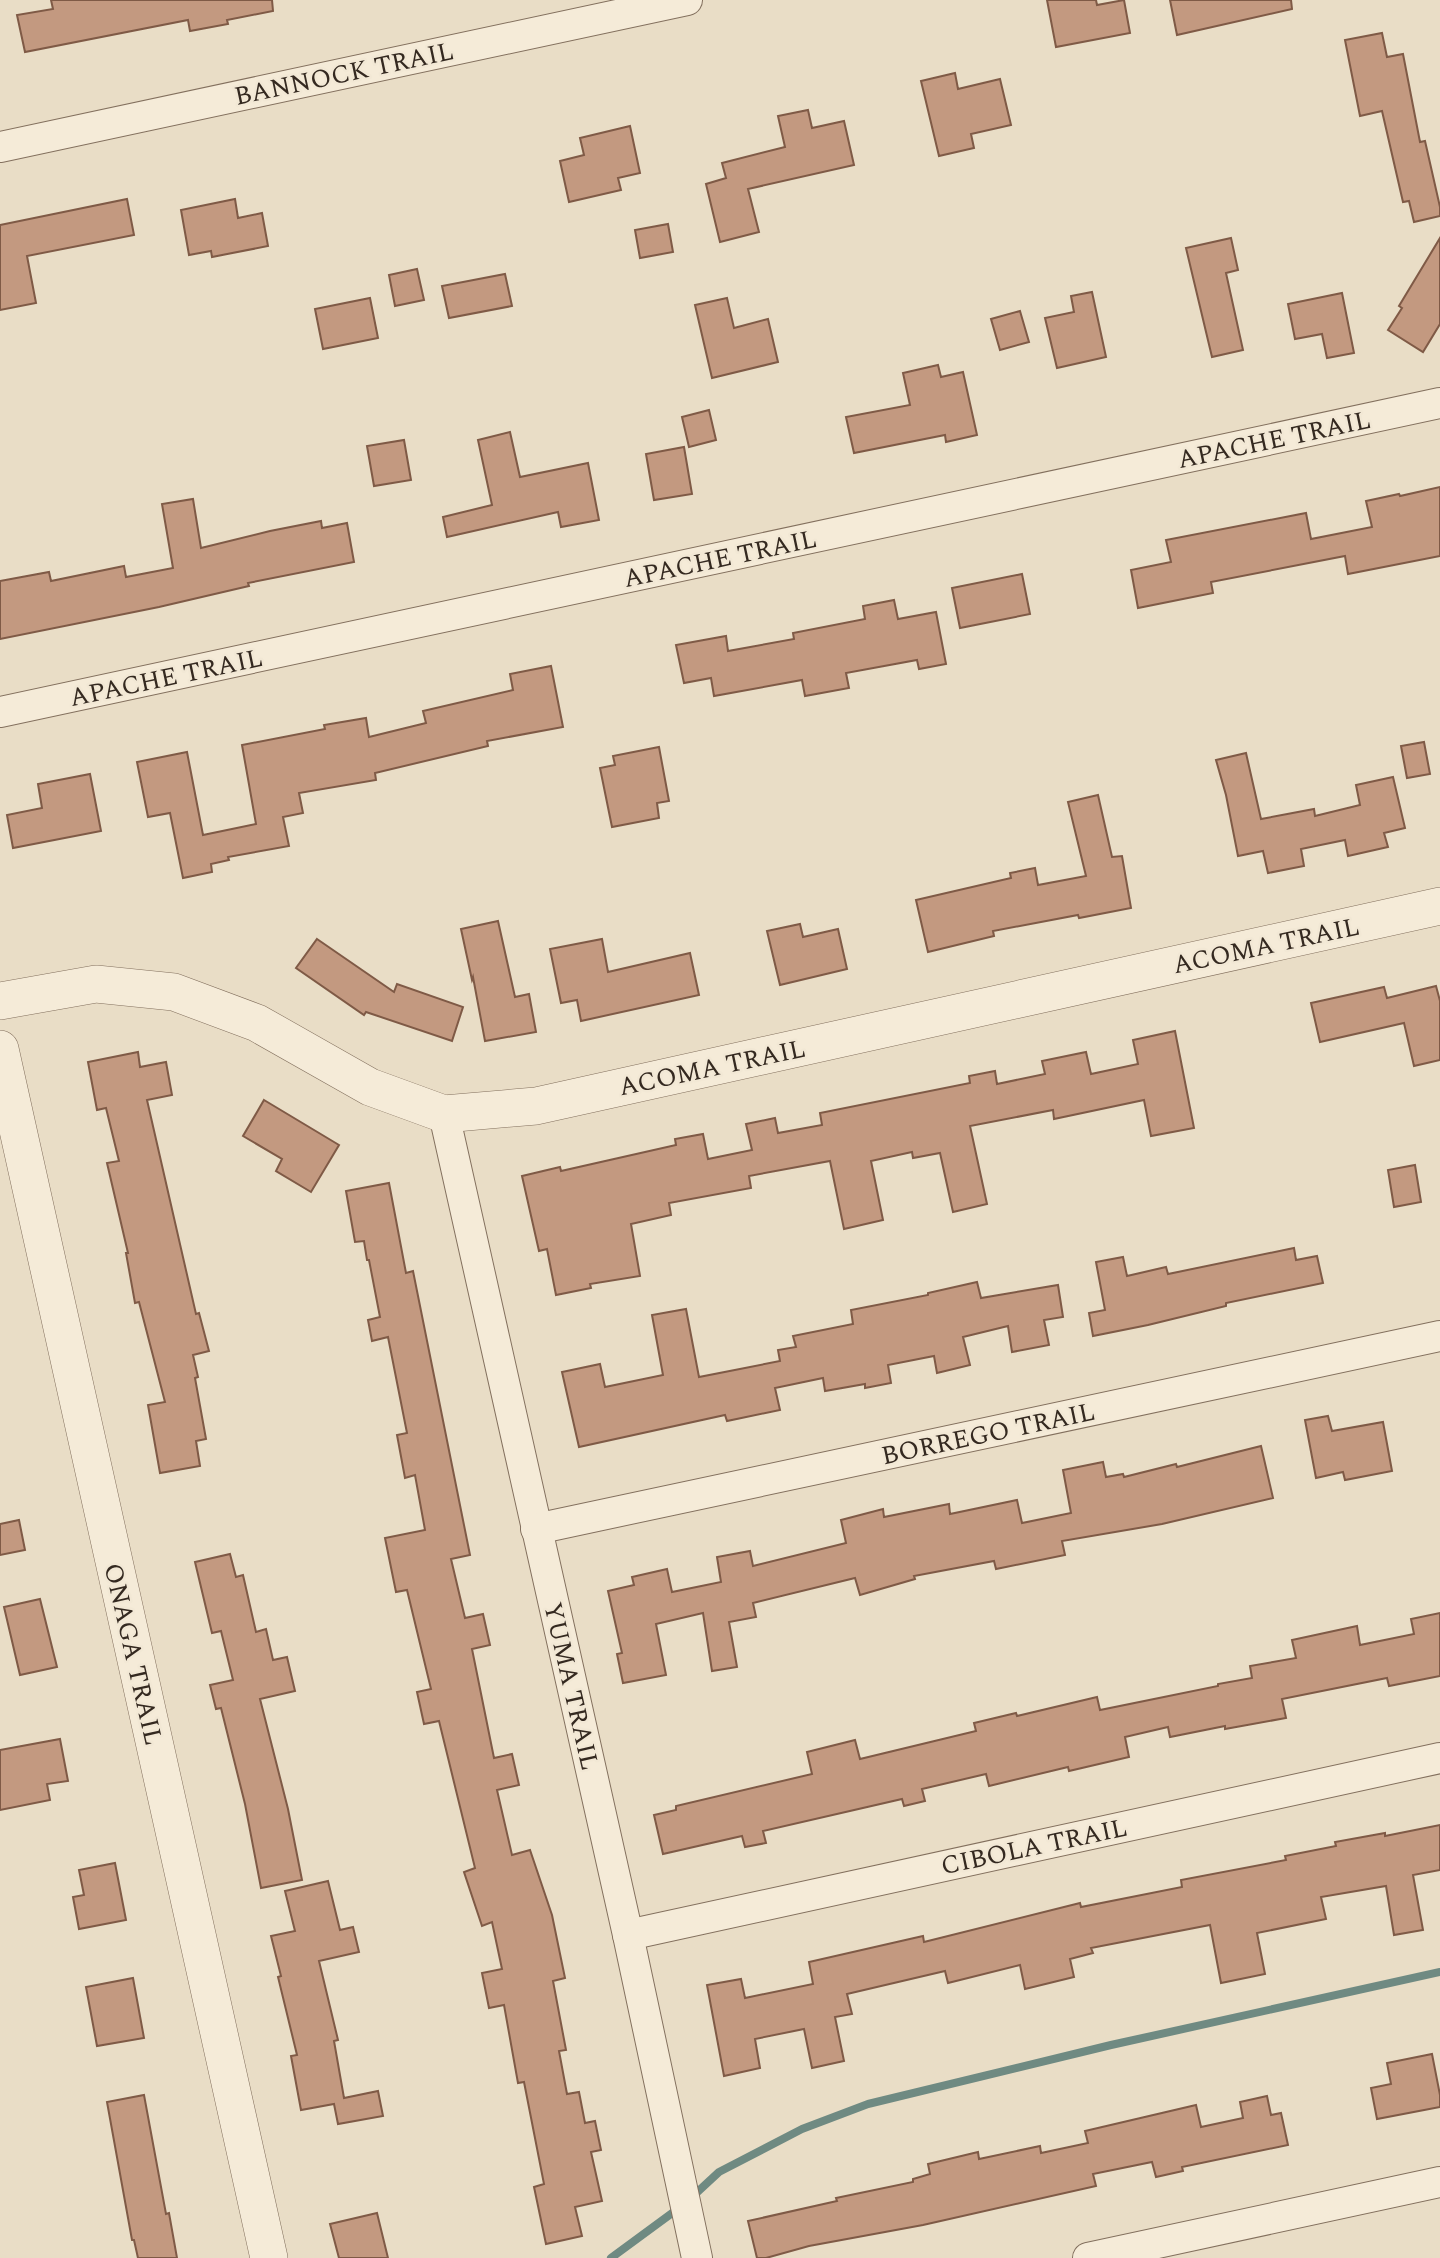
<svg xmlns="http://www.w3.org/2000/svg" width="1440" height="2258" viewBox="0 0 1440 2258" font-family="Spectral,serif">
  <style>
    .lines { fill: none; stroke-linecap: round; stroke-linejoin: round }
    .stream { stroke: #6f8a82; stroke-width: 8 }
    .building { fill: #c39980; stroke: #7f5a46; stroke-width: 2 }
    .minor-casing { stroke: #83705e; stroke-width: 32 }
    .tertiary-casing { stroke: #83705e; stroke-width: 38 }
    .minor { stroke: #f5ebd8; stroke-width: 30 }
    .tertiary { stroke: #f5ebd8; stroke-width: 37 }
    .labels { text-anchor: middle; stroke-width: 5; stroke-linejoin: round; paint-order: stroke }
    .street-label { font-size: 26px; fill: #342920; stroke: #f2e8d5 }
  </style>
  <rect width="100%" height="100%" fill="#e9ddc6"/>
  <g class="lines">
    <g class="stream">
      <path d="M692 2197 719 2172 802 2129 868 2104 1111 2045 1440 1972"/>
      <path d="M611 2258 679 2208"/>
    </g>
  </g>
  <g class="building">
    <path d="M51 0H272L273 11 227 20 228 24 190 31 188 20 25 52 17 15 53 9Z"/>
    <path d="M1047 0H1096L1097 5 1124 0 1130 33 1056 47Z"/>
    <path d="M1170 0H1291L1292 9 1177 35Z"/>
    <path d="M1382 33 1387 57 1403 54 1420 142 1425 141 1440 207V216L1414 222 1409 201 1403 202 1382 111 1360 116 1345 40Z"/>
    <path d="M955 73 958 89 1000 79 1011 125 971 134 974 148 939 156 921 81Z"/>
    <path d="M808 110 812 128 844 121 854 165 748 189 759 232 720 242 706 184 726 178 722 163 785 147 778 116Z"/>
    <path d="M630 126 640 173 618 178 621 190 569 202 560 161 584 155 580 138Z"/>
    <path d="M127 199 134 235 27 256 36 303 0 310V225Z"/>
    <path d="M235 199 238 218 262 213 268 246 212 257 211 251 189 255 181 210Z"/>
    <path d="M668 224 673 252 640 258 635 230Z"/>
    <path d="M1231 238 1238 270 1226 273 1243 350 1212 357 1186 248Z"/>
    <path d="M1440 238V324L1423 352 1388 330 1402 308 1399 306Z"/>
    <path d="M417 269 424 300 395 306 389 275Z"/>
    <path d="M505 274 512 306 449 318 442 286Z"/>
    <path d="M1092 292 1106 357 1057 368 1045 318 1074 312 1071 296Z"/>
    <path d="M1342 293 1354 353 1327 358 1322 334 1295 339 1288 304Z"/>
    <path d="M370 298 378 338 323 349 315 309Z"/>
    <path d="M727 298 734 328 768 319 778 362 712 378 695 305Z"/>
    <path d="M1020 311 1029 342 1000 350 991 319Z"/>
    <path d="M938 365 941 377 963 372 977 435 946 442 945 435 854 453 846 417 910 405 903 373Z"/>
    <path d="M709 410 716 440 689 447 682 417Z"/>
    <path d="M510 432 520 477 588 463 599 520 561 527 558 512 447 537 443 517 492 505 478 440Z"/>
    <path d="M404 440 411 480 374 486 367 446Z"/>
    <path d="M684 447 692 494 654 500 646 454Z"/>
    <path d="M1440 487V556L1348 574 1345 556 1211 582 1213 593 1138 608 1131 570 1171 562 1166 540 1306 513 1311 539 1372 527 1366 501 1399 494 1400 496Z"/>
    <path d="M193 499 201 548 270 531 321 521 322 528 347 523 354 562 248 583 249 586 159 607 0 639V581L49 572 51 581 124 566 126 577 173 568 162 504Z"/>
    <path d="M1022 574 1030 614 960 628 952 588Z"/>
    <path d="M894 600 898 619 936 612 946 664 919 669 917 660 846 673 849 688 805 696 802 680 714 696 711 678 684 683 676 645 726 636 728 651 794 639 793 633 865 619 863 606Z"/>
    <path d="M551 666 563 727 487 741 488 746 375 773 376 780 299 793 303 813 283 817 289 846 228 857 229 860 211 864 212 872 183 878 170 813 148 817 137 762 187 752 203 835 256 824 242 745 325 729 324 725 366 718 369 737 426 723 423 711 513 690 510 674Z"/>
    <path d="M1424 742 1430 774 1407 778 1401 746Z"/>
    <path d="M659 747 669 801 657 803 659 818 612 827 600 768 615 765 613 756Z"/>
    <path d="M1246 753 1261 819 1314 809 1315 816 1360 805 1356 785 1393 777 1405 828 1384 833 1388 847 1348 856 1345 840 1301 849 1304 866 1268 873 1263 851 1238 856 1226 795 1216 760Z"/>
    <path d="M90 774 101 831 13 848 7 815 42 808 38 784Z"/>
    <path d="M1098 795 1112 857 1122 856 1131 908 1079 918 1078 915 993 931 994 936 928 952 916 900 1011 878 1010 873 1035 868 1038 885 1086 876 1068 802Z"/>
    <path d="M498 921 515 997 529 994 536 1032 485 1041 473 977 472 980 461 929Z"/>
    <path d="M800 924 803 937 838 929 847 969 780 985 767 931Z"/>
    <path d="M317 939 394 992 397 984 463 1007 452 1041 366 1012 364 1015 296 968Z"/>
    <path d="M602 939 608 972 690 953 699 995 581 1021 577 1000 561 1003 550 949Z"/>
    <path d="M1436 986 1440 1001V1060L1414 1066 1404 1023 1320 1042 1311 1003 1384 987 1387 998Z"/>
    <path d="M1175 1031 1194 1128 1151 1136 1144 1100 1054 1119 1053 1110 970 1126 987 1204 953 1212 940 1153 913 1158 912 1152 871 1161 883 1220 844 1229 830 1161 749 1176 751 1188 669 1203 671 1215 631 1224 640 1276 590 1284 591 1288 556 1295 547 1249 539 1251 522 1176 560 1167 561 1171 676 1145 675 1139 703 1134 708 1159 752 1150 746 1124 775 1118 778 1133 822 1125 820 1113 970 1083 969 1076 995 1071 997 1084 1045 1074 1042 1061 1086 1052 1091 1074 1138 1064 1133 1040Z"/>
    <path d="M138 1052 140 1067 166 1062 172 1095 147 1100 196 1314 199 1313 209 1351 193 1355 198 1377 195 1378 206 1439 196 1441 200 1466 160 1473 148 1405 165 1402 139 1302 135 1303 126 1253H128L107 1163 119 1161 106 1108 97 1110 88 1062Z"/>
    <path d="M264 1100 339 1145 311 1192 276 1171 282 1159 243 1136Z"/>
    <path d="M1415 1165 1421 1202 1394 1207 1388 1170Z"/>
    <path d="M389 1183 406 1273 413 1271 470 1555 451 1559 465 1618 483 1614 490 1645 472 1649 494 1758 512 1754 519 1785 497 1790 512 1855 530 1850 552 1915 565 1978 553 1981 566 2050 559 2051 567 2094 579 2092 585 2123 595 2121 601 2150 591 2152 602 2201 575 2207 582 2236 546 2244 534 2187 544 2184 524 2082 518 2083 504 2005 489 2008 482 1973 502 1969 492 1922 482 1926 464 1872 475 1868 439 1721 424 1724 417 1692 431 1689 407 1590 396 1592 385 1538 425 1530 415 1475 405 1478 397 1435 407 1433 388 1337 372 1341 368 1320 380 1317 369 1260H367L364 1241 355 1242 346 1191Z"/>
    <path d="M1294 1248 1296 1260 1317 1256 1323 1283 1226 1303V1306L1148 1325 1093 1336 1089 1313 1105 1310 1096 1262 1123 1257 1127 1276 1166 1267 1168 1274Z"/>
    <path d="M977 1282 981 1298 1058 1285 1063 1317 1044 1320 1049 1345 1012 1352 1008 1326 963 1337 970 1365 937 1373 934 1356 888 1365 891 1383 865 1388V1384L825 1391 823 1378 775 1388 780 1410 727 1421 725 1415 579 1447 562 1372 600 1364 605 1387 663 1375 652 1315 686 1309 699 1377 780 1361 778 1350 796 1347 793 1336 853 1324 851 1310 928 1295V1293Z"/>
    <path d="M1328 1416 1332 1431 1383 1422 1392 1471 1345 1480 1343 1472 1316 1478 1305 1420Z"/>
    <path d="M1261 1446 1273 1498 1162 1524 1062 1541 1065 1555 996 1569 994 1561 914 1576 915 1579 860 1595 855 1578 753 1603 756 1617 729 1622 737 1667 712 1671 703 1613 656 1624 666 1675 623 1683 617 1654 622 1653 608 1591 634 1585 632 1577 667 1569 672 1592 721 1582 717 1557 750 1551 753 1566 846 1543 841 1520 883 1509 884 1517 949 1504 950 1514 1017 1500 1022 1523 1071 1513 1063 1470 1103 1462 1106 1477 1123 1474 1124 1477 1176 1464 1177 1467Z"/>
    <path d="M19 1520 25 1550 0 1555V1524Z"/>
    <path d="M230 1554 236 1577 243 1575 256 1632 266 1629 273 1660 287 1657 295 1691 260 1699 288 1809 302 1880 261 1888 245 1804 221 1708 216 1709 210 1685 233 1680 221 1631 212 1633 195 1562Z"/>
    <path d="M40 1599 57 1667 20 1675 4 1607Z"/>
    <path d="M1440 1613V1676L1389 1686 1387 1678 1282 1699 1286 1718 1225 1729V1726L1170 1737 1168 1727 1125 1737 1129 1757 1069 1771 1068 1767 989 1786 986 1774 922 1789 925 1801 904 1806 902 1799 763 1831 766 1843 745 1847 742 1836 663 1854 654 1815 676 1810V1806L812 1774 807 1752 855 1740 860 1759 976 1731 974 1723 1016 1713 1017 1716 1097 1697 1100 1710 1218 1686V1684L1252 1678 1250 1666 1296 1658 1292 1640 1357 1626 1360 1645 1414 1634 1411 1619Z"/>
    <path d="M60 1739 68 1781 47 1784 50 1800 0 1810V1750Z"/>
    <path d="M1440 1825V1870L1413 1875 1423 1930 1394 1935 1386 1886 1321 1897 1326 1919 1257 1933 1265 1974 1221 1983 1210 1925 1091 1948 1093 1953 1070 1959 1074 1977 1025 1989 1020 1965 948 1983 945 1971 847 1994 852 2014 835 2017 844 2061 812 2068 804 2029 755 2039 760 2068 724 2076 707 1985 741 1979 745 1998 813 1984 809 1962 923 1936 924 1942 1080 1903 1081 1907 1182 1887 1181 1880 1286 1860 1285 1856 1336 1846 1335 1842 1385 1833V1836Z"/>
    <path d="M115 1863 126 1920 79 1929 73 1897 84 1895 79 1870Z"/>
    <path d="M328 1881 340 1930 353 1927 359 1952 319 1961 338 2040 334 2041 344 2098 378 2091 383 2116 338 2124 334 2104 301 2110 291 2056 297 2055 278 1977 281 1976 271 1936 295 1931 285 1891Z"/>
    <path d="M133 1978 144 2038 97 2046 86 1987Z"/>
    <path d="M1432 2054 1440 2095V2107L1377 2119 1371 2088 1391 2084 1387 2063Z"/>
    <path d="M144 2095 166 2214 169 2213 177 2258H138L134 2240H132L107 2102Z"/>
    <path d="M1267 2096 1271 2115 1281 2113 1288 2145 1182 2167 1183 2171 1156 2177 1152 2162 1093 2174 1096 2186 923 2225 809 2246 766 2258H757L748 2221 837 2201 836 2198 913 2182V2179L930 2174 928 2164 978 2152 979 2159 1040 2146 1041 2153 1088 2143 1085 2131 1196 2105 1201 2127 1243 2118 1240 2102Z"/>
    <path d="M377 2213 388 2258H339L330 2224Z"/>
  </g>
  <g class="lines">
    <defs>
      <g id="minor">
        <path d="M0 147 687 0"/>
        <path d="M0 712 1440 403"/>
        <path d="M444 1114 628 1935 697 2258"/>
        <path d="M536 1529 1440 1336"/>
        <path d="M628 1935 1440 1758"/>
        <path d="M1088 2258 1440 2182"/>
      </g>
      <g id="tertiary">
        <path d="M0 1001 96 984 174 992 257 1023 370 1087 444 1114 536 1106 1440 906"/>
        <path d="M0 1049 269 2258"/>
      </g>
    </defs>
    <use href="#minor" class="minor-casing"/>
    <use href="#tertiary" class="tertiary-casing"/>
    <use href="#minor" class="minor"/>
    <use href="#tertiary" class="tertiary"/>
  </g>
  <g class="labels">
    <g class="street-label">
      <text transform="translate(344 73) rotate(-12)" y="9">BANNOCK TRAIL</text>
      <text transform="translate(1274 439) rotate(-12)" y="9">APACHE TRAIL</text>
      <text transform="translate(720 558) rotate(-12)" y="9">APACHE TRAIL</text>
      <text transform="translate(166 677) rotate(-12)" y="9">APACHE TRAIL</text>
      <text transform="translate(1266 945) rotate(-12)" y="9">ACOMA TRAIL</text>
      <text transform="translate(712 1067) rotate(-12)" y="9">ACOMA TRAIL</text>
      <text transform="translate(988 1433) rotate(-12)" y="9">BORREGO TRAIL</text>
      <text transform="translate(134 1654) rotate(77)" y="9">ONAGA TRAIL</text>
      <text transform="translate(572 1686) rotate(77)" y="9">YUMA TRAIL</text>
      <text transform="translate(1034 1846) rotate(-12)" y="9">CIBOLA TRAIL</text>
    </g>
  </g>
</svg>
